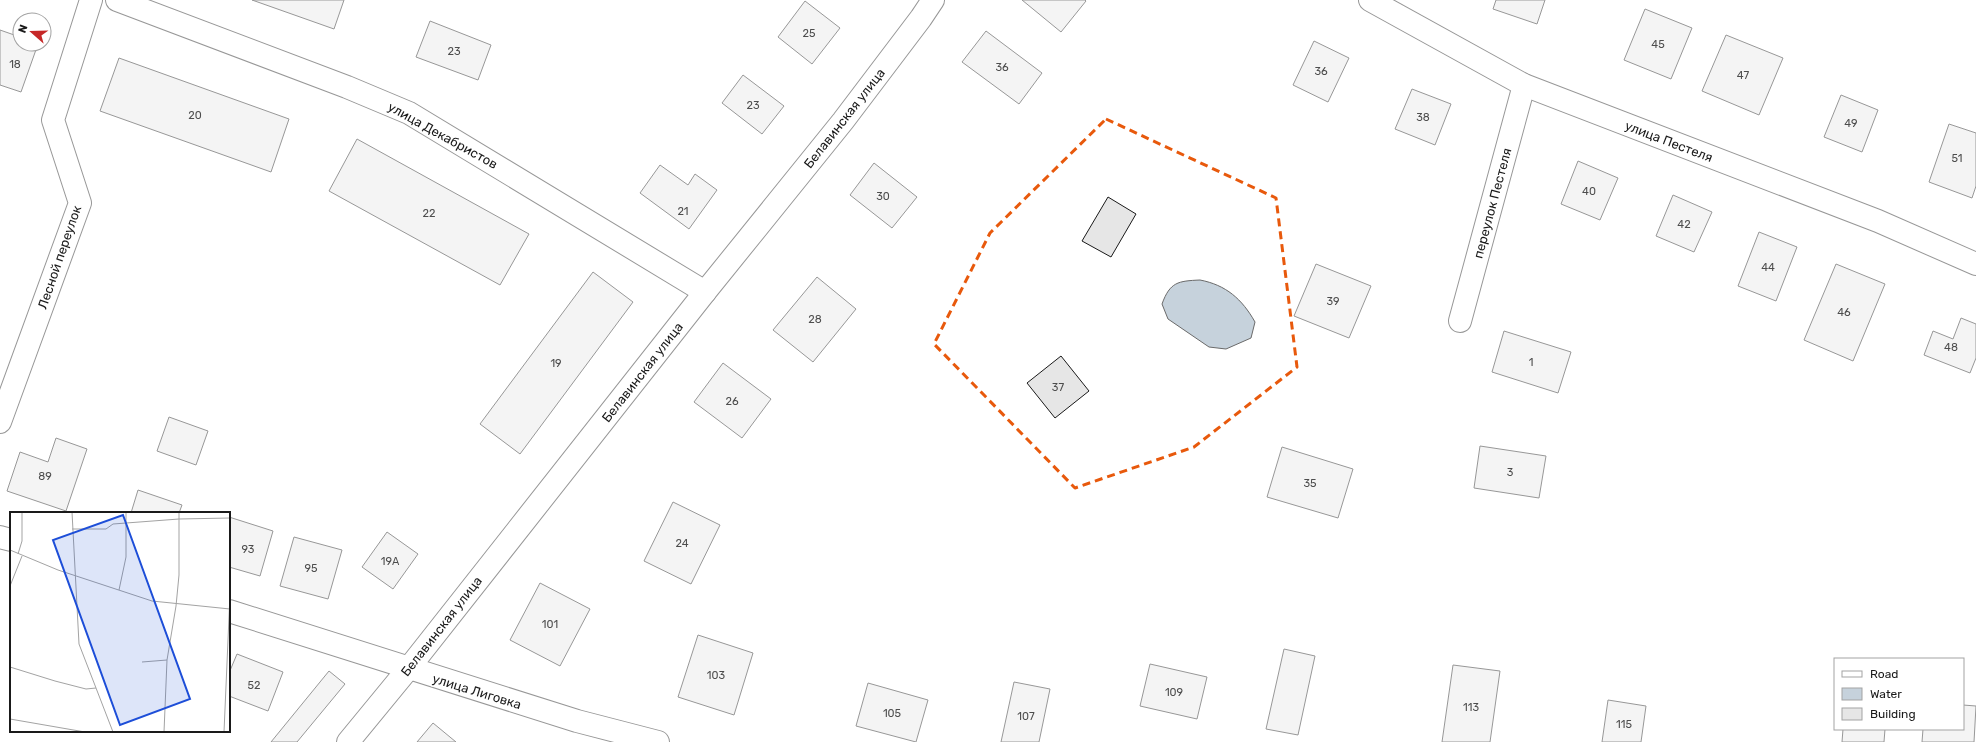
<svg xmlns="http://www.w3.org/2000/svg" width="1976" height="742" viewBox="0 0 1976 742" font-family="Rubik,sans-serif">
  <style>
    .water { fill: #c6d2dc; stroke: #6a6a6a }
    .building { fill: #e6e6e6; stroke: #1a1a1a }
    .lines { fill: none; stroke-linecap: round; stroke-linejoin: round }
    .minor-casing { stroke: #1a1a1a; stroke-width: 24 }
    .major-casing { stroke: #1a1a1a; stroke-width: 24 }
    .minor { stroke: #fff; stroke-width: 22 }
    .major { stroke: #fff; stroke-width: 22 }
    .marked { fill: none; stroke: #e8590c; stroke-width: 3; stroke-dasharray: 8 5; stroke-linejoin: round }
    .labels { text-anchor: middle; stroke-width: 3; stroke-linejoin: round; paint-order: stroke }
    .number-label { font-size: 11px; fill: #4d4d4d }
    .street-label { font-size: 13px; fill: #1a1a1a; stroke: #fff }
    .inset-road { fill: none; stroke: #a3a3a3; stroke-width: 1 }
    .view { fill: #1d4ed8; fill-opacity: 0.15; stroke: #1d4ed8; stroke-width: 2 }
    .inset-edge { fill: none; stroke: #1a1a1a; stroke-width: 2 }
  </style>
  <rect width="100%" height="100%" fill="#fff"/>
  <path class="water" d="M1200 280C1226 285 1242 299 1255 322L1251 338 1226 349 1209 347 1168 319 1162 304C1170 282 1178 281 1200 280Z"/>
  <g class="building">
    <path d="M252 0H344L334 29Z"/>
    <path d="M1022 0H1085L1086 1 1061 32Z"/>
    <path d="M1496 0H1545L1537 24 1493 9Z"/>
    <path d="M805 1 840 28 812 64 778 37Z"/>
    <path d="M1645 9 1692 28 1671 79 1624 60Z"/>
    <path d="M430 21 491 45 478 80 416 57Z"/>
    <path d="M0 30 20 37V44H38L21 92 0 85Z"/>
    <path d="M986 31 1042 73 1019 104 962 62Z"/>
    <path d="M1726 35 1783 58 1759 115 1702 91Z"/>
    <path d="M1314 41 1349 58 1328 102 1293 85Z"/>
    <path d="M119 58 289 119 271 172 100 111Z"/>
    <path d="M743 75 784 106 762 134 722 103Z"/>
    <path d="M1412 89 1451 104 1435 145 1395 129Z"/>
    <path d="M1841 95 1878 110 1862 152 1824 137Z"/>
    <path d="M1949 124 1976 133V186L1972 198 1929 182Z"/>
    <path d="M357 139 529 234 500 285 329 191Z"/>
    <path d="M1578 161 1618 178 1600 220 1561 204Z"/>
    <path d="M874 163 917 197 892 228 850 195Z"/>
    <path d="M660 165 688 185 695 174 717 190 689 229 640 193Z"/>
    <path d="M1673 195 1712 212 1694 252 1656 236Z"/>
    <path d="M1108 197 1136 214 1111 257 1082 241Z"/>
    <path d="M1759 232 1797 247 1776 301 1738 286Z"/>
    <path d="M1316 264 1371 286 1349 338 1294 316Z"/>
    <path d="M1836 264 1885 284 1853 361 1804 340Z"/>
    <path d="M593 272 633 302 520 454 480 424Z"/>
    <path d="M817 277 856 309 813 362 773 330Z"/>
    <path d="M1961 318 1976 324V358L1970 373 1924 355 1933 331 1953 339Z"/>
    <path d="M1504 331 1571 352 1558 393 1492 372Z"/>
    <path d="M1061 356 1089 391 1055 418 1027 383Z"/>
    <path d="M723 363 771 399 742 438 694 402Z"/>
    <path d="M169 417 208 431 196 465 157 451Z"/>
    <path d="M56 438 87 449 66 511 7 491 20 452 48 462Z"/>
    <path d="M1480 446 1546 456 1539 498 1474 488Z"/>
    <path d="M1282 447 1353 469 1338 518 1267 497Z"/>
    <path d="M138 490 182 505 179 513H131Z"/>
    <path d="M673 502 720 525 691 584 644 561Z"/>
    <path d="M229 517 273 531 260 576 229 567Z"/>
    <path d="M387 532 418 554 393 589 362 567Z"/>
    <path d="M294 537 342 550 328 599 280 586Z"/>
    <path d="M540 583 590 609 560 666 510 640Z"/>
    <path d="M698 635 753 653 734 715 678 697Z"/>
    <path d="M1284 649 1315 656 1298 735 1266 729Z"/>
    <path d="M237 654 283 672 268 711 229 696V673Z"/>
    <path d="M1150 664 1207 677 1197 719 1140 706Z"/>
    <path d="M1453 665 1500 671 1490 742H1442Z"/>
    <path d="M329 671 345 684 297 742H271Z"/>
    <path d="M1014 682 1050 689 1039 742H1001Z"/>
    <path d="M868 683 928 700 916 742 856 726Z"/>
    <path d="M1608 700 1646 706 1641 742H1602Z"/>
    <path d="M1963 705 1976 706 1974 742H1922L1923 729H1963Z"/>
    <path d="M433 723 456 742H417Z"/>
    <path d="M1843 729H1885L1884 742H1842Z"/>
  </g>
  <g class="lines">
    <defs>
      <g id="minor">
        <path d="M117 0 347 87 409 113 705 292"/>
        <path d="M1370 0 1524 85 1878 221 1976 264"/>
        <path d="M1460 321 1524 85"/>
        <path d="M0 422 80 203 53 120 91 0"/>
        <path d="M0 537 11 540"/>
        <path d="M229 611 577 721 658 742"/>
      </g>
      <path id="major" d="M348 742 408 669 705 292 843 121 921 18 933 0"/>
    </defs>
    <use href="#minor" class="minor-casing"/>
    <use href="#major" class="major-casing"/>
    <use href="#minor" class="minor"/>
    <use href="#major" class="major"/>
  </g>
  <path d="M0 0H1976V742H0ZM1106 119 1276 198 1297 367 1194 447 1075 488 934 344 990 233Z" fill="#fff" fill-opacity=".55" fill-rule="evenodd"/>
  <path class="marked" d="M1106 119 1276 198 1297 367 1194 447 1075 488 934 344 990 233Z"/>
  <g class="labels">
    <g class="number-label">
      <text x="809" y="37">25</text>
      <text x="1658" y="48">45</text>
      <text x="454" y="55">23</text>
      <text x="15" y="68">18</text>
      <text x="1002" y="71">36</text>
      <text x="1321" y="75">36</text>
      <text x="1743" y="79">47</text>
      <text x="753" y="109">23</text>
      <text x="195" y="119">20</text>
      <text x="1423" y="121">38</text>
      <text x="1851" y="127">49</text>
      <text x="1957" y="162">51</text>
      <text x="1589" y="195">40</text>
      <text x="883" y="200">30</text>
      <text x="683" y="215">21</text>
      <text x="429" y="217">22</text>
      <text x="1684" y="228">42</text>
      <text x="1768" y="271">44</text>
      <text x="1333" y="305">39</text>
      <text x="1844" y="316">46</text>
      <text x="815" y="323">28</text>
      <text x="1951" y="351">48</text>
      <text x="1531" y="366">1</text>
      <text x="556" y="367">19</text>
      <text x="1058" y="391">37</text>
      <text x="732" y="405">26</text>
      <text x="1510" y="476">3</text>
      <text x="45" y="480">89</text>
      <text x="1310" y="487">35</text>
      <text x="682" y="547">24</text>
      <text x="248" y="553">93</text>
      <text x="390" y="565">19А</text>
      <text x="311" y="572">95</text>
      <text x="550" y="628">101</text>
      <text x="716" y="679">103</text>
      <text x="254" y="689">52</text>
      <text x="1174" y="696">109</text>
      <text x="1471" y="711">113</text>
      <text x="892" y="717">105</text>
      <text x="1026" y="720">107</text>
      <text x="1624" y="728">115</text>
    </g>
    <g class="street-label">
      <text transform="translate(844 118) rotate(-52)" y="5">Белавинская улица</text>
      <text transform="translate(443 135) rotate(29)" y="5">улица Декабристов</text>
      <text transform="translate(1669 141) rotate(21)" y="5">улица Пестеля</text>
      <text transform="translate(1492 203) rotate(-75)" y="5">переулок Пестеля</text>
      <text transform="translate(59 257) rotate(-71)" y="5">Лесной переулок</text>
      <text transform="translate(642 372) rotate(-52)" y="5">Белавинская улица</text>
      <text transform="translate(441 626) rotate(-52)" y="5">Белавинская улица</text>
      <text transform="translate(477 691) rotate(17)" y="5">улица Лиговка</text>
    </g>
  </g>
  <g transform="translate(10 512)">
    <rect width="220" height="220" fill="#fff"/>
    <path class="inset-road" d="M62 0 69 132 103 220M62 17H96L103 12 169 7 220 6M0 38 48 58 142 89 220 97M8 42 12 29V0M0 74 12 44M109 78 116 45V0M132 150 157 148M0 155 45 169 76 177 86 176M0 207 75 220M154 220 157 148 166 94 169 63V0M214 220 220 82"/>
    <path class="view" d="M113 3 180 187 110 213 43 28Z"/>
    <rect width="220" height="220" class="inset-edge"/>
  </g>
  <rect x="1834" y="658" width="130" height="72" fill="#ffffff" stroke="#a3a3a3"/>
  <rect x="1842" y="671" width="20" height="6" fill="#ffffff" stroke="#a3a3a3"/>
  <text x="1870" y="678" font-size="12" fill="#1a1a1a">Road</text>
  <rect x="1842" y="688" width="20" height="12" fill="#c6d2dc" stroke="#a3a3a3"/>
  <text x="1870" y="698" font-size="12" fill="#1a1a1a">Water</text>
  <rect x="1842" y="708" width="20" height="12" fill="#e6e6e6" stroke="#a3a3a3"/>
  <text x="1870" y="718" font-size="12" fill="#1a1a1a">Building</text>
  <g transform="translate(32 32) rotate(290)"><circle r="19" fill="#ffffff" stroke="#a3a3a3"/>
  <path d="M0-3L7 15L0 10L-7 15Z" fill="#c62828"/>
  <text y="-6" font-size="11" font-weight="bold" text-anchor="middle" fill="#1a1a1a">N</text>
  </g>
</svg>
